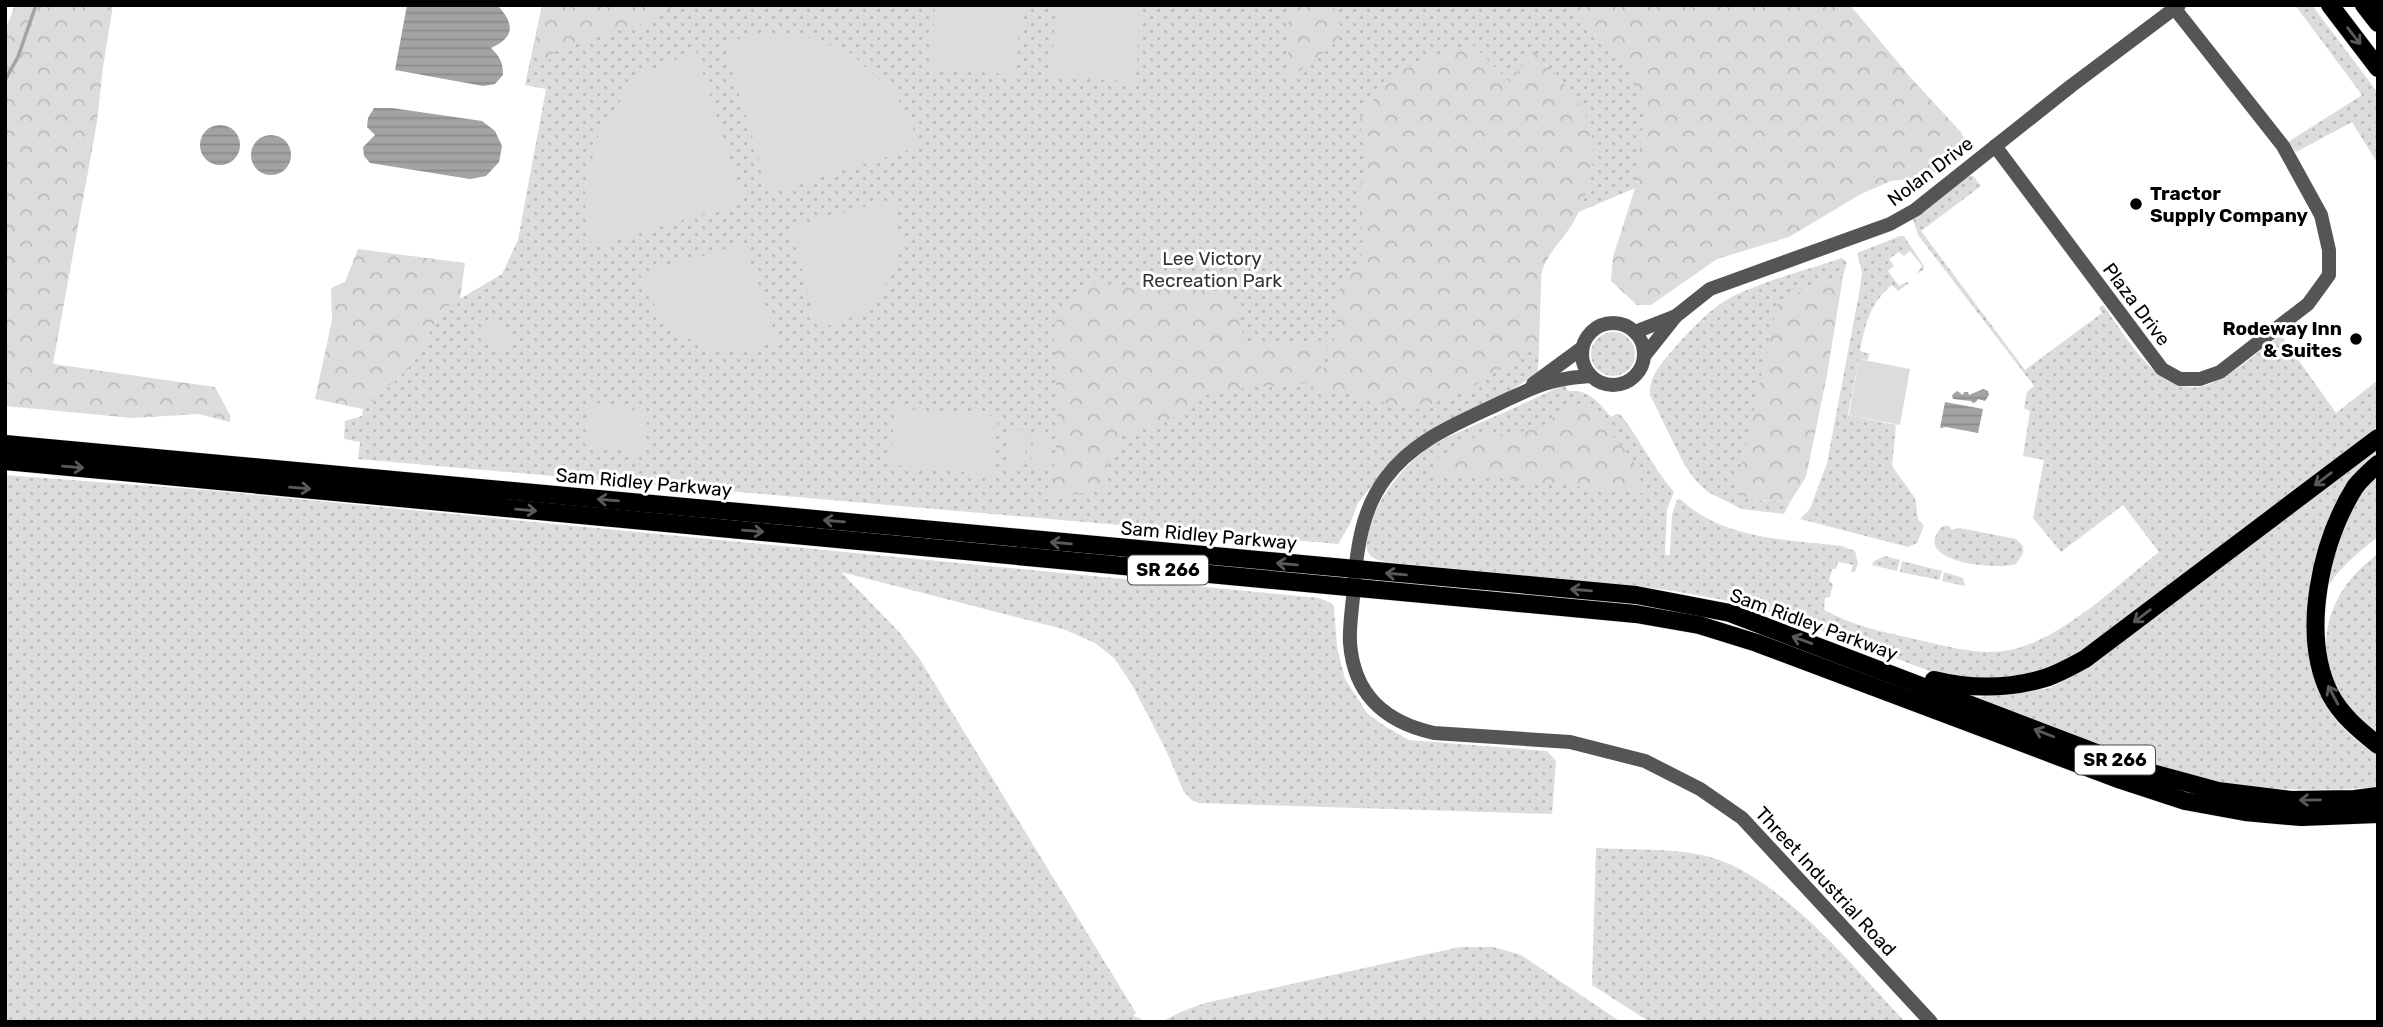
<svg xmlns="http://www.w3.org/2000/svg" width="2383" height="1027" viewBox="0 0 2383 1027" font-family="Rubik,sans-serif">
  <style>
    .green { fill: url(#green-dots) }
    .forest { fill: url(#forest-crowns) }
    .pitch { fill: #dcdcdc }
    .water { fill: url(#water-rules) }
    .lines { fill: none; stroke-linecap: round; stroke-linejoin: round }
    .stream { stroke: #a3a3a3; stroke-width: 3.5 }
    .major-casing { stroke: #dbdbdb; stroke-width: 19 }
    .minor { stroke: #555; stroke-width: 14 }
    .major { stroke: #000; stroke-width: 18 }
    .oneway { stroke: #595959 }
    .poi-dot { fill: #000; stroke: #fff; stroke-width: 2.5 }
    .labels { text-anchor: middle; stroke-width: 6; stroke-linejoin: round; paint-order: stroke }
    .shield { fill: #fff; stroke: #4c4c4c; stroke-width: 2 }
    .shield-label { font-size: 18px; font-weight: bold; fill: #000 }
    .street-label { font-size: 19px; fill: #000; stroke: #fff }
    .poi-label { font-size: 19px; font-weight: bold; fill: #000; stroke: #fff; text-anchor: start }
    .park-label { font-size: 19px; fill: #333; stroke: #fff }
  </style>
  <defs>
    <pattern id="green-dots" width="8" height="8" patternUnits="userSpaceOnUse" patternTransform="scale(1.75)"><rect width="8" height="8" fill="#dcdcdc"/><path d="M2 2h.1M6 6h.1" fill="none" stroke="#bbb" stroke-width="1.8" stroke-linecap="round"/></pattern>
    <pattern id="forest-crowns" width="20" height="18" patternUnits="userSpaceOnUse" patternTransform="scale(1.75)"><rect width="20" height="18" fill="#dcdcdc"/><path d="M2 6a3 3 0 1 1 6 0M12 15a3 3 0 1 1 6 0" fill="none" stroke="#bbb"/></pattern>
    <pattern id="water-rules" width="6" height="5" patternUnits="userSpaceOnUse" patternTransform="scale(1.75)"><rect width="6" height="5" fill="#a3a3a3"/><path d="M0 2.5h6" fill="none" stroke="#8b8b8b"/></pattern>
  </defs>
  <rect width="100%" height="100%" fill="#fff"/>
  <g class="green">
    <path d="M542 5H1734L1825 108 1550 224 1542 255 1538 373 1381 474 1358 503 1350 524 1338 544 358 459 360 442 344 439 345 421 362 416 363 409 407 370 443 309 502 274 518 240 546 89 525 85Z"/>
    <path d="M2295 5H2312L2378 93V164L2352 122 2296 152 2288 142 2362 95Z"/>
    <path d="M1969 176H1973L1981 186 1921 231 2025 370 2102 313 2099 308 2103 305C2129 340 2164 408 2217 381 2239 369 2259 352 2278 337L2283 338 2336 413 2378 380V427L2095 645 2033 677 1954 680 1809 626 1740 603 1674 591 1636 586 1386 562C1371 559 1364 554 1367 537 1374 502 1402 466 1431 446 1445 437 1461 432 1475 425 1505 412 1535 399 1564 384L1568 391C1589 389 1599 403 1611 417L1616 414H1620C1640 439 1653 468 1674 492L1667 509 1665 555H1670L1672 515 1677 500 1680 499C1724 540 1785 539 1842 546L1855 551 1858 563 1855 572H1851L1853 565 1838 562 1836 569H1832L1829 581 1833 584 1830 597 1825 598 1824 610C1853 626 1887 633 1919 640 1946 646 1976 655 2004 651 2057 644 2116 586 2159 552L2123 505 2061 552 2033 518 2044 460 2023 456 2030 411 2024 408 2027 392 2034 386 1918 235 1913 219Z"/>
    <path d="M1900 236H1904L1924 266 1923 270 1916 274 1922 266 1910 251 1904 256 1899 252 1889 259 1894 266 1888 271 1899 286 1906 282 1909 283 1898 291 1892 285C1870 303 1865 325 1860 351L1869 354 1868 360 1859 359 1848 415 1896 425 1892 466 1915 498 1918 519 1924 526 1917 543 1908 547 1800 519 1810 509 1827 463 1860 288 1862 273 1857 253Z"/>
    <path d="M1842 258 1847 263 1843 276 1811 286 1778 302 1757 500 1790 502 1784 514 1742 509 1708 492 1695 480 1684 464 1650 395C1649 377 1659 367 1670 353 1687 334 1703 315 1725 301 1754 283 1808 270 1842 258Z"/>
    <circle cx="1613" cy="354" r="22"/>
    <path d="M2378 447V537C2359 552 2341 566 2328 586 2319 600 2317 615 2315 632 2314 642 2311 653 2312 663 2316 706 2344 734 2378 755V787C2327 791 2278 791 2228 783 2141 768 2057 729 1976 697L2008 695 2050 688 2088 667Z"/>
    <path d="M5 475 205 490 1319 598 1331 603 1334 607 1337 647 1345 679 1367 713 1383 725 1409 740 1547 751 1556 761 1552 814 1199 803 1192 800 1184 792 1165 748 1131 683 1114 658 1095 643 1063 629 841 572 899 632 919 658 1136 1013 1133 1016 1142 1019 1140 1022H5Z"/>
    <path d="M1943 526H1949L1952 530 1960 528 2016 539 2023 546V554L2016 564C1995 571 1907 561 1943 526Z"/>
    <path d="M2378 554V739C2367 728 2339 703 2334 691 2331 685 2331 677 2329 670 2318 623 2339 582 2378 554Z"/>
    <path d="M1885 556 1900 560 1897 571 1872 565 1874 561Z"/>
    <path d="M1902 561 1942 571 1939 580 1900 572Z"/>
    <path d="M1944 572 1963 578 1965 586 1942 581Z"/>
    <path d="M1596 848C1631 850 1668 848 1702 855 1776 870 1854 968 1905 1022H1650L1592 985Z"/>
    <path d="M1460 947H1493L1521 955 1621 1022H1161L1183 1011 1205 1003Z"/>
  </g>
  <g class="forest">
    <path d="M15 5H113L103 67 97 122 53 364 215 387 230 415V422L199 414 133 418 5 406V31Z"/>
    <path d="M542 5H675L644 24 582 41 554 52 551 60 533 55Z"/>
    <path d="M1291 5H1332L1342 29 1339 40 1288 80 1289 9Z"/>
    <path d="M1566 5H1850L1911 78 1961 132 1969 151 1955 163 1923 177 1891 181 1861 194 1789 237 1717 259 1651 305H1637L1611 281 1613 257 1635 188 1644 116 1629 71 1571 7Z"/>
    <path d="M1473 45 1510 82 1534 51C1550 69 1574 92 1585 113 1602 147 1591 190 1574 221 1564 239 1548 252 1542 271 1537 286 1540 328 1539 346L1464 392 1414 410 1340 391H1312L1332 353 1337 323 1339 291 1363 252 1359 194 1365 162 1360 119 1392 73 1441 54Z"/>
    <path d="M358 249 465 263 460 299 443 309 407 370 363 409 315 399 332 320 331 288 345 282Z"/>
    <path d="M1157 275 1196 289 1232 292 1240 326 1247 343 1329 341 1322 365 1309 383 1212 391 1185 411 1169 419 1124 434 1108 461 1103 491 1069 495 1047 503 1053 481 1058 424 1053 330 1062 306 1091 282 1144 289Z"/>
    <path d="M1843 276 1827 375 1806 477 1790 502 1757 500 1735 493 1778 302 1811 286Z"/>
    <path d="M1586 404 1633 460 1646 494 1480 476 1430 475 1438 458 1472 438 1538 429 1565 408Z"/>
  </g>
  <g class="pitch">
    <path d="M935 5H1021L1016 75 931 68Z"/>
    <path d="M1056 5H1140L1136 82 1051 76Z"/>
    <path d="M756 35H802L849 52 895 94 922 146 770 193 723 43Z"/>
    <path d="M696 51 744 202 592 247 586 222 585 186 601 125 641 75Z"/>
    <path d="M892 199 901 242 891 278 863 313 818 329 791 228Z"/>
    <path d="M743 244 778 341 748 350 706 349 675 330 649 298 640 274Z"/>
    <path d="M495 322 512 341 499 353 481 334Z"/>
    <path d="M1859 359 1910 369 1900 425 1849 415Z"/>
    <path d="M591 402 648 413 643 454 585 445Z"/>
    <path d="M895 408 998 417 993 475 890 465Z"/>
    <path d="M1010 429 1027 431 1024 468 1007 467Z"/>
    <path d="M1034 432 1051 433 1048 470 1031 469Z"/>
  </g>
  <g class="water">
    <path d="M407 5H503L499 7C515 25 514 38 491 48 500 57 503 62 503 75L495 84 483 86 395 70Z"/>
    <path d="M374 108H392L482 121 495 131 502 146 499 162 486 176 470 179 370 163 364 156 363 147 375 135 367 127 368 118Z"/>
    <circle cx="220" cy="145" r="20"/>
    <circle cx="271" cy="155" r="20"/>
    <path d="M1983 389 1988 391 1989 395 1985 401 1978 399 1976 402 1973 403 1971 401 1953 399 1952 395 1957 391 1963 395 1964 392H1968L1969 395Z"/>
    <path d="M1945 402 1983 409 1978 433 1946 427 1940 428Z"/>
  </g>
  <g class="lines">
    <path class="stream" d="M5 80 18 57 36 5"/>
    <defs>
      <g id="major">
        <path d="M2330 5 2378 68"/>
        <path d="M2364 5 2378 23"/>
        <path d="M5 444 1636 595 1730 613 2141 770 2218 791 2291 800 2355 799 2378 796"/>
        <path d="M5 461 1636 614 1699 625 1757 643 2121 780 2185 801 2245 812 2301 817 2378 814"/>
        <path d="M2378 464C2370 471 2361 479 2355 487 2321 542 2300 633 2330 694 2341 715 2359 730 2378 745"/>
        <path d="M1934 680C1970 689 2008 689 2045 678 2058 674 2072 666 2085 659L2378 438"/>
      </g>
    </defs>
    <use href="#major" class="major-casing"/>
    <g class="minor">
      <path d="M1995 146 2162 369 2180 379H2200L2220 372 2308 304 2329 275V250L2321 215 2283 146 2175 9"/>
      <circle cx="1613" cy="354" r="31"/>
      <path d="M1635 332 1676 316"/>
      <path d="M1645 355 1676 316 1710 289 1890 224 1915 210 2071 86 2179 5"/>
      <path d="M1591 376C1582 377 1573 377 1565 379 1542 382 1520 394 1500 403 1458 423 1413 440 1385 479 1362 510 1357 547 1354 585 1353 604 1349 624 1350 643 1354 695 1385 722 1434 733L1570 742 1645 761 1700 789 1742 818 1931 1022"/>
      <path d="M1533 384 1582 348"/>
    </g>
    <use href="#major" class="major"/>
  </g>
  <defs><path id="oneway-shaft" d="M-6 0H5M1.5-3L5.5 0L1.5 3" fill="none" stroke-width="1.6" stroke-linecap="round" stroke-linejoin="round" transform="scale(1.75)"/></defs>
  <g class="oneway">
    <use href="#oneway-shaft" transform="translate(2354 36) rotate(52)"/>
    <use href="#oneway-shaft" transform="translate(73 467) rotate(5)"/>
    <use href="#oneway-shaft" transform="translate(2323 479) rotate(143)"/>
    <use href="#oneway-shaft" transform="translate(300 488) rotate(5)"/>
    <use href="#oneway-shaft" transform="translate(608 500) rotate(-175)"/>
    <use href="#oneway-shaft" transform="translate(526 510) rotate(5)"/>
    <use href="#oneway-shaft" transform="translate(834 521) rotate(-175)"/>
    <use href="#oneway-shaft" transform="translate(753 531) rotate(5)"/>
    <use href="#oneway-shaft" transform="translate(1061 543) rotate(-175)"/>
    <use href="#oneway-shaft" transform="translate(1287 564) rotate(-175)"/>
    <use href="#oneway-shaft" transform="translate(1396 574) rotate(-175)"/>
    <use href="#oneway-shaft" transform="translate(1581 590) rotate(-175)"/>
    <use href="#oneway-shaft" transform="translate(2142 616) rotate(143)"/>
    <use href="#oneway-shaft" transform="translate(1802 640) rotate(-160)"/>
    <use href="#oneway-shaft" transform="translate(2333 695) rotate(-118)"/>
    <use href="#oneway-shaft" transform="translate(2044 733) rotate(-159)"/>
    <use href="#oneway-shaft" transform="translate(2310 800) rotate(179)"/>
  </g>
  <g class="poi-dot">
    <circle cx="2136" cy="204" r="7"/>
    <circle cx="2356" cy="339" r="7"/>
  </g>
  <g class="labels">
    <g class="shield">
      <rect x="1128" y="555.5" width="80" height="29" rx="5"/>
      <rect x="2075" y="745.5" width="80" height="29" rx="5"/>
    </g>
    <g class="shield-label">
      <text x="1168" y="576">SR 266</text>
      <text x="2115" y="766">SR 266</text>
    </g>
    <g class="street-label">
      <text transform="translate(1930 171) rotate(-37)" y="7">Nolan Drive</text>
      <text transform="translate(2137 304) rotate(53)" y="7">Plaza Drive</text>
      <text transform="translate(644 482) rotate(5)" y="7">Sam Ridley Parkway</text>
      <text transform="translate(1209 535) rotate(5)" y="7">Sam Ridley Parkway</text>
      <text transform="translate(1814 624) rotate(20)" y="7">Sam Ridley Parkway</text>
      <text transform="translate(1826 881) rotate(47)" y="7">Threet Industrial Road</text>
    </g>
    <g class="poi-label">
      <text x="2150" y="200">Tractor<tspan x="2150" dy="22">Supply Company</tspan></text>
      <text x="2342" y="335" text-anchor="end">Rodeway Inn<tspan x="2342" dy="22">&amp; Suites</tspan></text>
    </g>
    <g class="park-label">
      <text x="1212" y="265">Lee Victory<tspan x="1212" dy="22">Recreation Park</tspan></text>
    </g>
  </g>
  <rect width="2383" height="1027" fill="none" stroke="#000000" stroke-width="14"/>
</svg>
